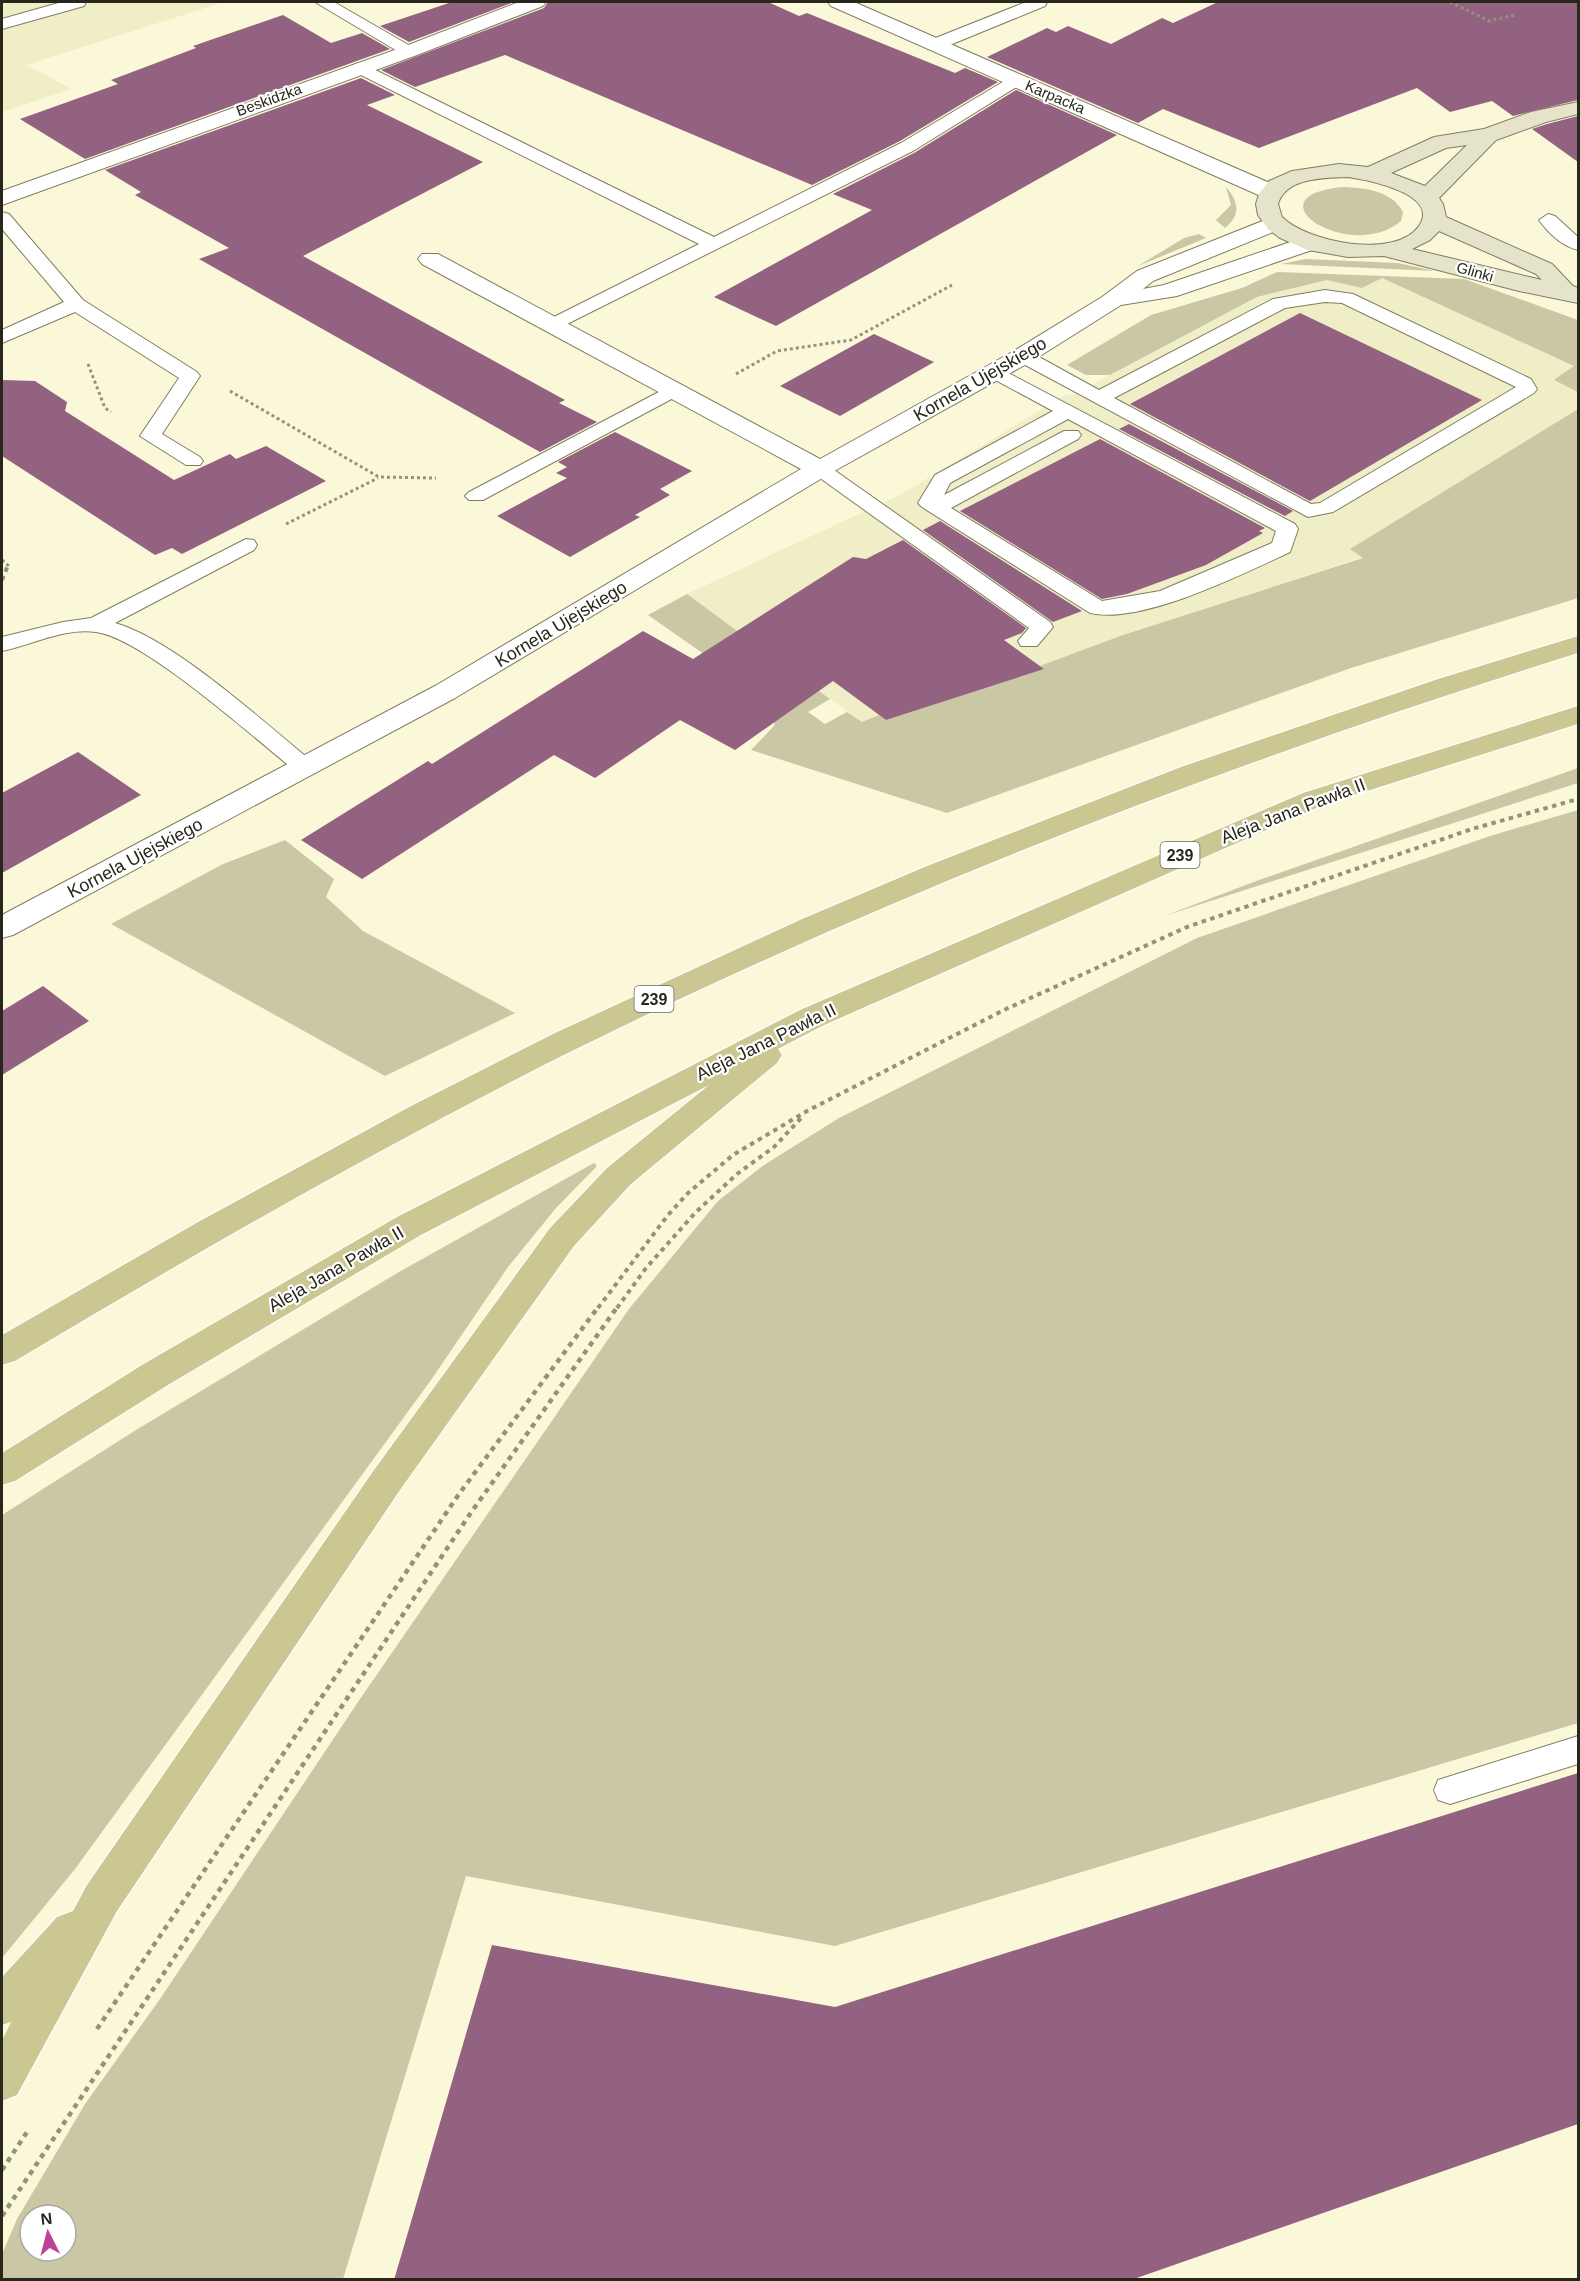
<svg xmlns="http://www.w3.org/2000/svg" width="1580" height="2281" viewBox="0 0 1580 2281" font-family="Arial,sans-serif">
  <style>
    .built { fill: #f0eec6 }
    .green { fill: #cac7a5; fill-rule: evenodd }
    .building { fill: #926280 }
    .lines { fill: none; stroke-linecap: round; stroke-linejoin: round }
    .lane-casing { stroke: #807e61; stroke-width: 2 }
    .street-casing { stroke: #807e61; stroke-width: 2 }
    .secondary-casing { stroke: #807e61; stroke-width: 2 }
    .primary-casing { stroke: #fff; stroke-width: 2 }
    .path-far2 { stroke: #93927c; stroke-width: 3; stroke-dasharray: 3 3; stroke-linecap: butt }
    .path-far1 { stroke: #93927c; stroke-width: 4; stroke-dasharray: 4.5 4.5; stroke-linecap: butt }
    .path { stroke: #93927c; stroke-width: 4.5; stroke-dasharray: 5 5; stroke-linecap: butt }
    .lane { fill: #fff; fill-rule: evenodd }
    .street { fill: #fff; fill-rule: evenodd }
    .secondary { fill: #e5e3c9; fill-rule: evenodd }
    .primary { fill: #cbc792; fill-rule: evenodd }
    .labels { text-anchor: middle; stroke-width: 4.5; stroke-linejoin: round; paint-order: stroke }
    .far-street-label { font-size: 15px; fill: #27271b; stroke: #fff }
    .shield { fill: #fff; stroke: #68685f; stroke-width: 1.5 }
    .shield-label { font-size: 16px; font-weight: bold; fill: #27271b }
    .street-label { font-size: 18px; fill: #27271b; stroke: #fff }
  </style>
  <rect width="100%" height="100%" fill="#faf8d8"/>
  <g class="built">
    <path d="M2 2H224L26 65 72 89 2 112Z"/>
    <path d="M1382 278 1575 366 1578 373V409L1350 549 1364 557 1123 635 1044 669 886 720 862 722 687 594 902 494 1067 394 1071 396 1257 297 1327 280Z"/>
  </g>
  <g class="green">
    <path d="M1226 187C1239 202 1241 215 1225 228L1216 220 1231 205Z"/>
    <path d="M1343 187C1365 188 1391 190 1403 212L1401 221C1350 264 1246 196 1343 187Z"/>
    <path d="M1199 234 1206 238 1138 266 1184 238Z"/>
    <path d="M1306 259 1398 263 1435 271 1281 264Z"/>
    <path d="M1277 272 1464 279 1578 320V392L1554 380 1574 366 1382 278 1362 288 1327 280 1257 297 1110 375H1086L1067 365 1151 315 1242 288Z"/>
    <path d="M1578 409V598L1351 668 947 813 751 750 774 726 777 705 648 615 687 594 830 699 808 712 825 724 847 712 862 722 879 715 886 720 1043 669 1040 666 1123 635 1363 558 1350 549Z"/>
    <path d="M1578 768V783L1164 916 1259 880Z"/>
    <path d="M1578 810V1723L835 1946 466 1876 343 2279H2V2254L17 2219 85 2104 160 1999 360 1699 629 1309 718 1201 764 1165 839 1118 1197 938 1490 836ZM30 2215H66V2251H30Z"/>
    <path d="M285 840 334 879 326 897 363 931 515 1013 385 1076 111 924 223 864Z"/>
    <path d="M594 1163 597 1166 556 1208 508 1267 431 1380 75 1869 2 1958V1515L136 1430 399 1272Z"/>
  </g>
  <g class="building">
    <path d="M452 2H514L409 42 380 26Z"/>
    <path d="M548 2H768L799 16 807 13 955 73 965 68 998 82 900 141 812 185 505 55 415 87 381 70 544 8Z"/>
    <path d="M1218 2H1578V100L1513 116 1492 101 1450 112 1417 88 1259 148 1163 109 1138 123 987 57 1047 28 1056 32 1068 26 1111 44 1162 18 1173 23Z"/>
    <path d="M283 15 331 43 362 33 390 49 85 159 20 119 118 84 111 80 196 48 193 46Z"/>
    <path d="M361 78 395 95 367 105 483 162 303 256 565 400 559 403 597 422 540 452 199 259 229 248 135 195 141 192 105 170Z"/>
    <path d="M1016 90 1117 135 776 326 714 297 872 210 833 194 914 153Z"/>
    <path d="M1578 116V162L1532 129 1547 124Z"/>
    <path d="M1300 313 1482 400 1310 501 1130 404Z"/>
    <path d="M874 334 934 362 840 416 780 386Z"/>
    <path d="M2 380 35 381 67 402 65 411 174 480 230 454 236 459 266 446 326 481 182 554 172 548 155 555 2 456Z"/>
    <path d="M1129 424 1293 511 1285 516 1119 429Z"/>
    <path d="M615 432 692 471 660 489 670 495 635 515 640 517 570 557 497 516 567 478 556 473 567 467 558 462Z"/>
    <path d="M1100 439 1265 528 1259 531 1263 533 1206 565 1127 594 1102 599 960 511Z"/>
    <path d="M940 521 1082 611 1053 622 923 530Z"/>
    <path d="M903 540 1026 628 1022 633 1004 640 1044 669 886 720 833 681 735 750 680 720 595 778 554 755 362 879 301 840 428 761 432 764 643 631 693 659 853 557 866 559Z"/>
    <path d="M78 752 141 795 2 873V793Z"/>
    <path d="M43 986 89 1021 2 1075V1011Z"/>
    <path d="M1578 1773V2124L1131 2280H394L492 1945 835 2007Z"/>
  </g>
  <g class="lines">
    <defs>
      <g id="lane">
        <path d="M62 2H86L84 6 2 29V19Z"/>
        <path d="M315 2H334L419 51 416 55H404Z"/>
        <path d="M1026 2H1047L1045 6 940 49H928L926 45 928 41Z"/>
        <path d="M361 63 714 237 901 143 1011 77H1023L1026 81 913 151 553 331 543 325 546 321 699 244 355 72 352 68 355 64Z"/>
        <path d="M2 212 9 214 83 300 197 372 200 376 162 434 200 457 203 461 200 465H186L140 436 179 378 75 312 2 343V330L64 302 2 229Z"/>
        <path d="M1548 214 1555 216 1578 237V250C1562 246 1549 234 1539 220Z"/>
        <path d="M1325 290 1353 294 1531 379 1537 389 1534 393 1333 512 1308 517 1016 360 1013 356 1016 352H1030L1099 390 1273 299ZM1325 302 1342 303 1516 387 1320 503 1311 504 1114 398 1285 308Z"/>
        <path d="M995 366 1295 524 1298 529 1290 552C1243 574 1141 625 1090 613L922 507 918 503 935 475 1053 411 988 376 985 372 988 368ZM1068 419 1276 531 1272 543 1160 591 1102 601 951 508 1078 439 1081 435 1078 431H1064L944 495 950 483Z"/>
        <path d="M672 385 679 387 682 391 679 395 483 500H469L465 496 469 492Z"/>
        <path d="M820 463 827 465 1050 622 1053 627 1037 646H1021L1018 641 1029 628 813 473 810 469 813 465Z"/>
        <path d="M246 539 254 540 257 545 254 550 115 623C175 640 264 723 314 763L318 768 314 773 306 775 298 773C255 739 145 639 96 632 66 627 31 645 2 651V637L63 622 91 618Z"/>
        <path d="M1578 1736V1764L1450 1804 1438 1800 1434 1790 1438 1780Z"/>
      </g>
      <g id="street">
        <path d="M519 2H546L543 6 417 55 2 205V191L403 47Z"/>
        <path d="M828 2H854L1279 187 1282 192 1279 197H1263L831 6Z"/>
        <path d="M1275 216 1283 218 1286 223 1283 228 1153 281 1143 289 1164 285 1302 238H1318L1321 243 1318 248 1177 296 1121 305 1032 361 829 474 455 698 13 935 2 938V915L435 686 801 469 422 264 418 259 422 254H438L820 459 1014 351 1102 297 1137 271Z"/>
      </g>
      <path id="secondary" d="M1578 102V114L1546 122 1496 140 1439 198 1443 204 1446 217 1552 264 1573 286 1578 288V303L1519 291 1384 256 1348 257 1308 250 1280 238 1268 229 1258 215 1256 204 1259 194 1269 181 1292 171 1339 164 1368 167 1434 137 1484 129 1531 112ZM1467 145 1425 186 1391 173 1446 148ZM1348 177C1368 180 1441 194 1419 226 1395 260 1307 242 1282 217L1278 204C1286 177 1325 178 1348 177ZM1439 231 1536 274 1542 280 1412 249 1430 240Z"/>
      <g id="primary">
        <path d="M1578 636V653C1234 761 898 890 574 1050 383 1145 198 1252 15 1361L2 1365V1335L198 1222 411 1106 555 1033 802 919 927 866 1181 767 1438 679Z"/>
        <path d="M1578 706V724L1323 805 822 1026 778 1049 782 1055 777 1063 631 1184 574 1246 400 1490 117 1911 17 2095 2 2101V2040L11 2022 2 2025V1977L57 1917 73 1911 87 1885 374 1470 550 1228 607 1168 709 1085 421 1235 168 1385 15 1481 2 1485V1453L142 1365 397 1217 800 1010 1303 793Z"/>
      </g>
    </defs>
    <use href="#lane" class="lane-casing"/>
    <use href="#street" class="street-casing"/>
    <use href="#secondary" class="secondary-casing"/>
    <use href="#primary" class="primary-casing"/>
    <g class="path-far2">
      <path d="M1450 2 1489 21 1515 15"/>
      <path d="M88 364 105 408 111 412"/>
      <path d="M736 374 777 351 851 340 952 285"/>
      <path d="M230 391 379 477 436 478"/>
      <path d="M286 524 378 478"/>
      <path d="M2 560 9 566"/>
    </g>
    <g class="path-far1">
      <path d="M2 580 8 565"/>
      <path d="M598 1308 668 1215 688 1193 733 1155 807 1111 1004 1010 1187 927 1472 829 1578 799"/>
      <path d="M617 1308 646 1268 695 1213 737 1174 774 1147 804 1115"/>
    </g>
    <g class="path">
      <path d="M97 2029 459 1494 599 1306"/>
      <path d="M2 2170 29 2129"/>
      <path d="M2 2216 470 1514 618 1306"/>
    </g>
    <use href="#lane" class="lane"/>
    <use href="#street" class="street"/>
    <use href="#secondary" class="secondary"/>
    <use href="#primary" class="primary"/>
  </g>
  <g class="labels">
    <g class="far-street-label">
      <text transform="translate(1055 97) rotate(23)" y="5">Karpacka</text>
      <text transform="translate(269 100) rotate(-20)" y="5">Beskidzka</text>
      <text transform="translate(1475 272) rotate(16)" y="5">Glinki</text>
    </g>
    <g class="shield">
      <rect x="1160.5" y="842" width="39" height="26" rx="4.5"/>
      <rect x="634.5" y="986" width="39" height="26" rx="4.5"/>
    </g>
    <g class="shield-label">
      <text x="1180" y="861">239</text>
      <text x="654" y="1005">239</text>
    </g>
    <g class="street-label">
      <text transform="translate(980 379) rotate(-30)" y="6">Kornela Ujejskiego</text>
      <text transform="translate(561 624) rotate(-31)" y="6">Kornela Ujejskiego</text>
      <text transform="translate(1293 811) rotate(-21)" y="6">Aleja Jana Pawła II</text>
      <text transform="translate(135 858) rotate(-28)" y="6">Kornela Ujejskiego</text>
      <text transform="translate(766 1042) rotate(-26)" y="6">Aleja Jana Pawła II</text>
      <text transform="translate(336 1269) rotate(-30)" y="6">Aleja Jana Pawła II</text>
    </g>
  </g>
  <rect width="1580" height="2281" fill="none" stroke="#27271b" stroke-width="6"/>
  <g transform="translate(48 2233) rotate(354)"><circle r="28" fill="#ffffff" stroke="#a9a9a4" stroke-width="1.5"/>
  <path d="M0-4.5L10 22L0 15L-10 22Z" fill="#bc4396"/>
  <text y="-9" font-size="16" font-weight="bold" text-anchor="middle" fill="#27271b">N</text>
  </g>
</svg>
